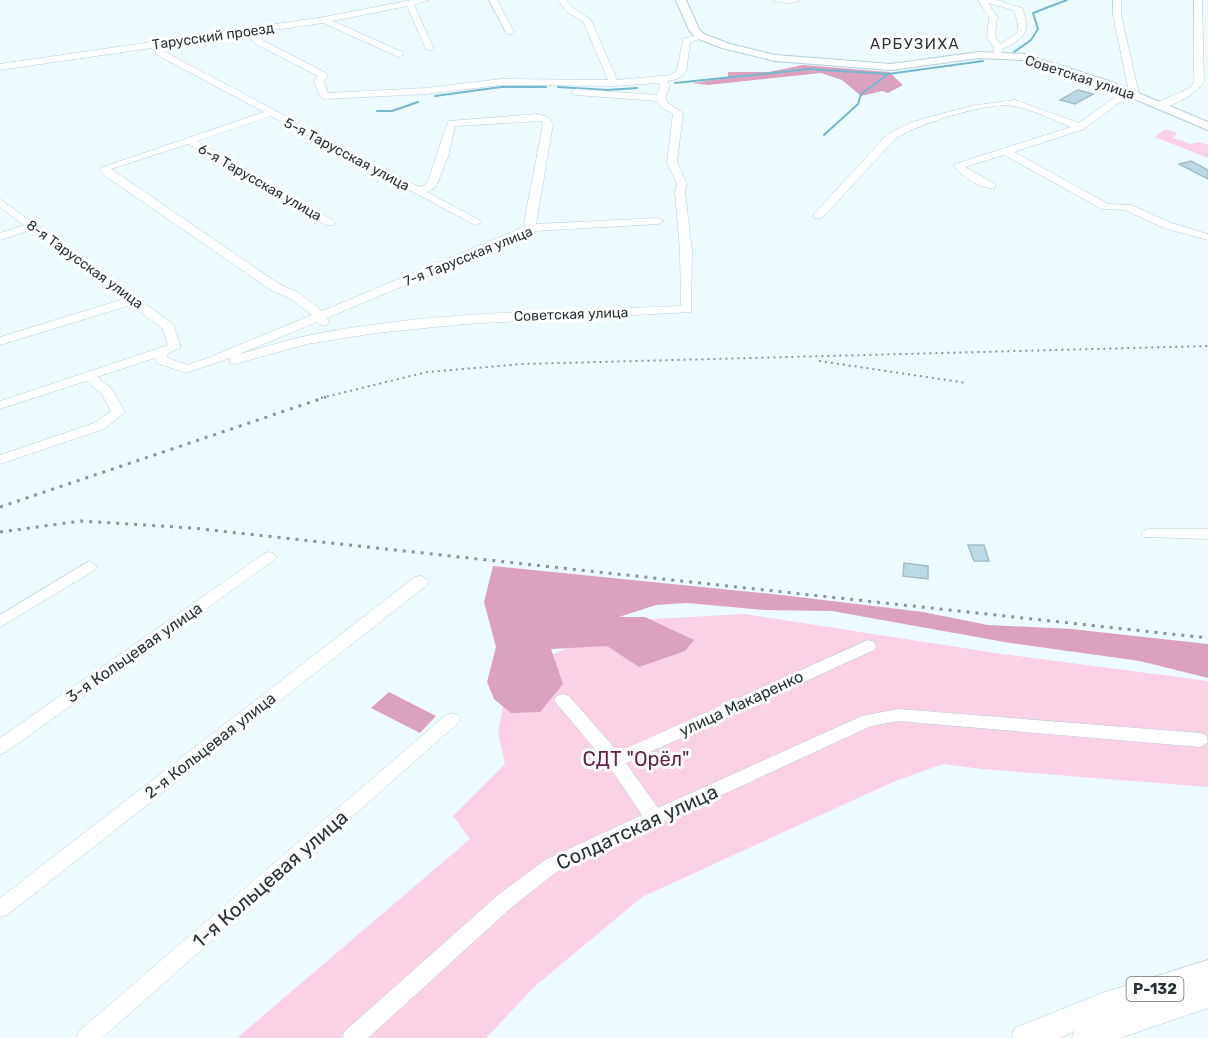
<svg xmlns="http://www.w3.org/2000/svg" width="1208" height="1038" viewBox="0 0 1208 1038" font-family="Rubik,sans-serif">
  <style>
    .green { fill: #fad1e5 }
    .forest { fill: #daa2bf }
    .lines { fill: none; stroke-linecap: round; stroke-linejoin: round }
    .stream { stroke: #74b8ce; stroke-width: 2 }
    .building { fill: #bbdae5; stroke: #a1bfca; stroke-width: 1.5 }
    .minor-casing { stroke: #b2d0db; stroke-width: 1 }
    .major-casing { stroke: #b2d0db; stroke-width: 2 }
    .highway-casing { stroke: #b2d0db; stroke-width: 1 }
    .minor { fill: #fff; fill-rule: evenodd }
    .major { fill: #fff; fill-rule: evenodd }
    .highway { fill: #fff; fill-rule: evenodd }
    .rail-far1 { stroke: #89969a; stroke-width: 2; stroke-dasharray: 2 4; stroke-linecap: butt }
    .rail { stroke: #89969a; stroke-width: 3; stroke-dasharray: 3 6; stroke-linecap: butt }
    .labels { text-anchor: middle; stroke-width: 6; stroke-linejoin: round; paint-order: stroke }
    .far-street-label { font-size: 14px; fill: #273337; stroke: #fff }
    .far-neighbourhood-label { font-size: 15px; letter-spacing: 1.5px; fill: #273337; stroke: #fff }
    .shield { fill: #fff; stroke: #687073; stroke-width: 1.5 }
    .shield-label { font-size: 15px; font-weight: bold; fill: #273337 }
    .street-label { font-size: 16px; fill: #273337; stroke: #fff }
    .near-park-label { font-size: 20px; fill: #642249; stroke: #fff }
    .near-street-label { font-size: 20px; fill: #273337; stroke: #fff }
  </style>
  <rect width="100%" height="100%" fill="#edfafe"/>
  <g class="green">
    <path d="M1165 129 1177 133 1173 138 1191 144 1199 142 1208 145V158L1155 137Z"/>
    <path d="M744 614 1002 654 1208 681V787L982 769 943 764 895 781 642 897 535 986 486 1038H237L470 839 453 816 505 764 498 733 506 692 515 670 636 620Z"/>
  </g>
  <g class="forest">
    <path d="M803 65 889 72 903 85 888 93 882 91 861 96 842 80 821 73 708 85 692 83 728 78V72H769Z"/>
    <path d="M493 566 782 595 923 612 988 625 1071 629 1208 644V678L1140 661 1010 643 832 611 764 610 687 603 656 605 619 617H645L694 640 685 651 639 667 607 646 551 649 563 684 540 712 511 713 494 699 487 682 496 647 484 602Z"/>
    <path d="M389 692 436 716 420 733 371 708Z"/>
  </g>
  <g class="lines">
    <g class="stream">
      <path d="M1014 52 1031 40 1038 29 1033 13 1067 0"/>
      <path d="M675 83 809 69 888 74 983 61"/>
      <path d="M558 87 607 90 637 88"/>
      <path d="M435 96 501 87H546"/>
      <path d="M377 111H392L418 102"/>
      <path d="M824 135 858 104 861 94 887 75"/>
    </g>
  </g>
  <g class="building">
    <path d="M1078 90 1093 94 1075 104 1060 100Z"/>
    <path d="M1191 161 1208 170V179L1179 164Z"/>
    <path d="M968 545H984L989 561H974Z"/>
    <path d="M904 563 928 566V579L903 576Z"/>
  </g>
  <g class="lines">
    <defs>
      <g id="minor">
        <path d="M412 0H429L414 5 434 49 433 51 426 49 407 6 333 21 402 52 404 54 399 57 323 23 254 33 264 41 326 73 328 75 324 82 328 93 426 88 501 79 608 80 583 21 567 12 558 0H566L573 8 591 20 617 80 671 75 677 71 683 39 703 34V38L690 42 686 72 677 79 667 81 670 86 665 98 668 103 683 113 677 162 687 184 685 192 692 250 691 312 465 324 376 333 307 344 235 364 230 363V358L186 373 157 363 155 358 97 377 111 388 125 412 104 429 0 464V455L94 423 111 411 101 393 86 381 0 409V401L168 345 163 329 131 305 0 345V337L124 299 31 230 0 240V233L24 225 0 207V199L173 324 181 347 167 354 168 358 187 365 205 359 312 315 291 299 271 290 104 175 100 168 264 112 159 56 151 48 0 70V64L324 17ZM245 34 258 45 318 76 314 82 320 96 325 99 426 94 501 85 614 86 659 83 660 86 657 95 576 89 571 92 576 95 657 101 661 107 673 114 667 162 677 184 675 192 680 250 681 306C561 311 439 311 321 333 293 338 265 347 237 355L317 322 323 326 327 325 329 322 327 318 534 231 658 224 664 221 658 218 536 224 553 124 548 117 537 114 449 121C446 124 431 175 426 185L419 187 165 52 160 46ZM271 116 475 225 481 222 479 220 427 192 436 187 449 154 455 126 541 121 543 124 524 222 526 226 322 311 299 293 279 284 111 169 188 144 326 225H334V221L197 141Z"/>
        <path d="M489 0H497L514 32 513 34H507Z"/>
        <path d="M773 0H800C794 4 779 4 773 0Z"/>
        <path d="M978 0H996L1022 8C1031 33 1025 39 1002 49L1001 57 993 55 994 48 987 37 989 17ZM988 3 1014 10 1018 24 1017 33 1000 44 995 37 997 17Z"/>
        <path d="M1113 0H1121V15L1139 94 1124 99 1084 129 1014 152 1108 204 1131 205 1171 223 1208 234V240L1164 228 1125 210 1102 209 1004 155 965 167 995 184V188C982 190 961 176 954 166L955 164 1071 127C1053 120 1034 110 1015 106 989 101 918 124 896 138L822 218H814V214L888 134 912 122 970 106 1015 100 1079 123 1118 95 1129 92 1113 15Z"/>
        <path d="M1194 0H1202L1204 82C1196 94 1171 109 1157 107V103L1191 87 1194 82Z"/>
        <path d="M1149 529H1208V539L1144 537 1141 534 1144 531Z"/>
        <path d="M269 552 274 554 277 557 274 560 6 752 0 754V738L264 554Z"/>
        <path d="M89 561 97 566 95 570 0 627V615Z"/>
        <path d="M421 576 429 581 427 585 7 915 0 917V898L415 577Z"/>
        <path d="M868 640 874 642 876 646 874 650 626 763 658 808 862 716 898 709 1200 733 1206 735 1208 742 1200 747 898 721 871 726 559 870 512 907 368 1038H342L345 1031 498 895 545 860 642 815 609 766 557 704 554 700 557 696 563 694 569 696 618 752Z"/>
        <path d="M452 713 458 715 461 719 458 723 102 1038H76L79 1031 446 715Z"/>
      </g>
      <path id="major" d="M676 0H686L699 29 704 34 730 44 775 55 891 64 979 52 1024 54 1112 82 1208 122V130L1104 86 1023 60 979 58 891 70 775 61 722 48 696 38 689 30Z"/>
      <path id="highway" d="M1208 960V1008L1120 1038H1072L1075 1031 1059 1038H1011L1015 1028 1102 993Z"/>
    </defs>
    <use href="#minor" class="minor-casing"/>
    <use href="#major" class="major-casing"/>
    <use href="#highway" class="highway-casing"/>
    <use href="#minor" class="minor"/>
    <use href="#major" class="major"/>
    <use href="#highway" class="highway"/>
    <g class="rail-far1">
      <path d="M819 361 967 383"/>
      <path d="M321 398 427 372 522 364 1208 346"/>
    </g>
    <g class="rail">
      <path d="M0 507 326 397"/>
      <path d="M0 532 81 521 192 528 1208 638"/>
    </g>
  </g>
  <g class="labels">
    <g class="far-street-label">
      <text transform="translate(213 36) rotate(-8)" y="5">Тарусский проезд</text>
      <text transform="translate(1080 77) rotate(18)" y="5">Советская улица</text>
      <text transform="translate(347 154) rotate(28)" y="5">5-я Тарусская улица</text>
      <text transform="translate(260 182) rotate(30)" y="5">6-я Тарусская улица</text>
      <text transform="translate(468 256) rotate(-22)" y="5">7-я Тарусская улица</text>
      <text transform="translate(85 264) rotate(36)" y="5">8-я Тарусская улица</text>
      <text transform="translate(571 314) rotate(-2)" y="5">Советская улица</text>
    </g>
    <g class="far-neighbourhood-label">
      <text x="915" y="49">АРБУЗИХА</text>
    </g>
    <rect class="shield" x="1126.5" y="977" width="57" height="24" rx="4.5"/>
    <g class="shield-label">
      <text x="1155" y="994">Р-132</text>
    </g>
    <g class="street-label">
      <text transform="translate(134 652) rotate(-35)" y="6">3-я Кольцевая улица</text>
      <text transform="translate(741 703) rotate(-25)" y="6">улица Макаренко</text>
      <text transform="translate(210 745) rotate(-38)" y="6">2-я Кольцевая улица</text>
    </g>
    <g class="near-park-label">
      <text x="636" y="766">СДТ "Орёл"</text>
    </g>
    <g class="near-street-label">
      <text transform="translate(637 827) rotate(-25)" y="7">Солдатская улица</text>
      <text transform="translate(270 879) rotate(-41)" y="7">1-я Кольцевая улица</text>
    </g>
  </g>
</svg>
